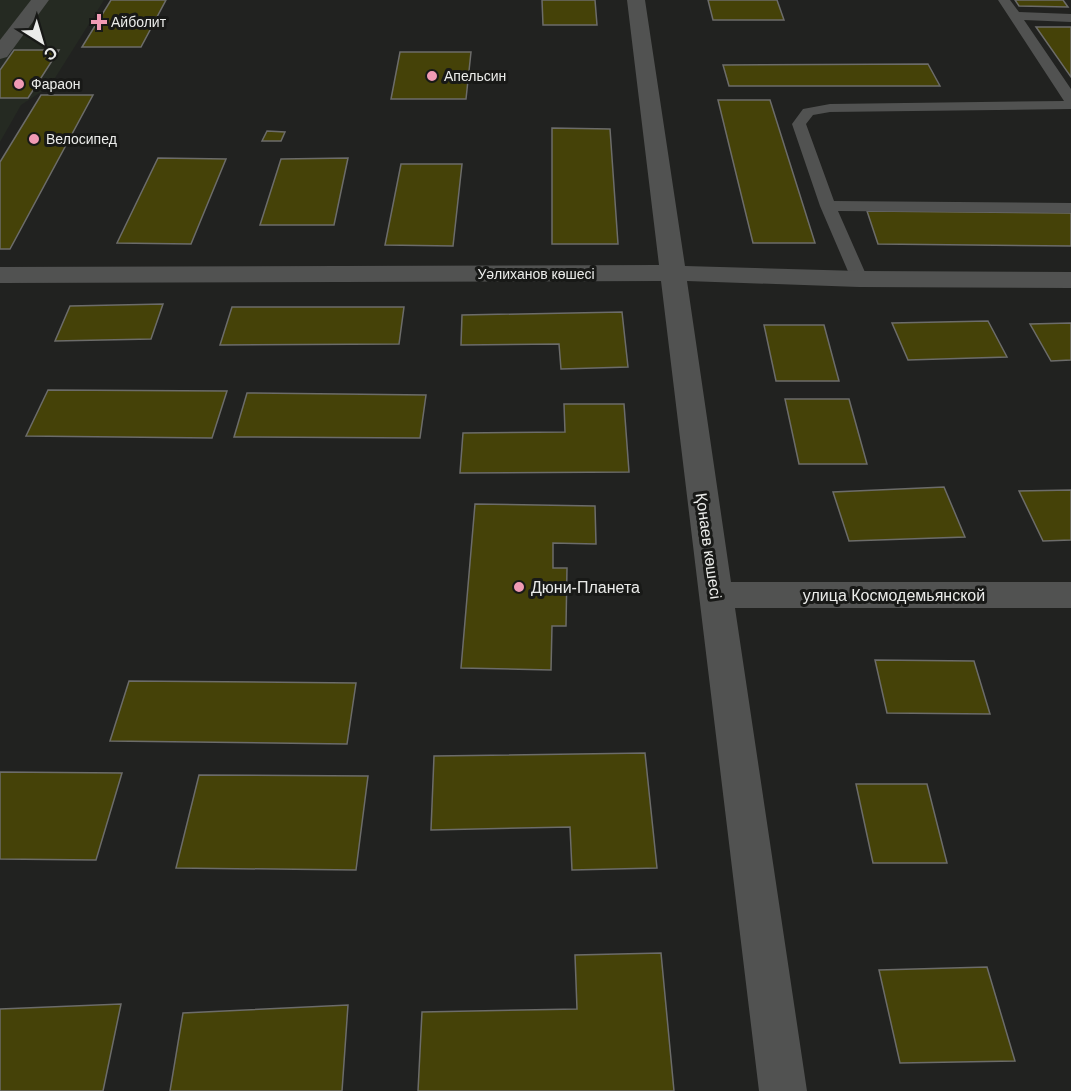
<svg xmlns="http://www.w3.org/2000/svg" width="1071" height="1091" viewBox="0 0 1071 1091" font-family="Helvetica,sans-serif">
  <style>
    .built { fill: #252a22 }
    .building { fill: #454208; stroke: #6c6c6a; stroke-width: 1.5 }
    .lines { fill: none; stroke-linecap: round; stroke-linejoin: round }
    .service { fill: #515251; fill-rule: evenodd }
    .pedestrian { fill: #515251; fill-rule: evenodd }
    .minor { fill: #515251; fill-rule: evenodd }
    .poi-dot { fill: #f09ab4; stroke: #181917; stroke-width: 2 }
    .labels { text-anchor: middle; stroke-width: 6; stroke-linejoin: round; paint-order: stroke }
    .far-poi-label { font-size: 14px; fill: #ebecea; stroke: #181917; text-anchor: start }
    .far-street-label { font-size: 14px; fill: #ebecea; stroke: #181917 }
    .street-label { font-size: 16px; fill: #ebecea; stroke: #181917 }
    .poi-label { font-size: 16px; fill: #ebecea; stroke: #181917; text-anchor: start }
  </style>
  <rect width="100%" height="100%" fill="#212220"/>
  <path class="built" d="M0 0H104L50 86 21 105 0 142Z"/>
  <g class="building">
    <path d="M111 0H166L141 47H82Z"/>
    <path d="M542 0H595L597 25H543Z"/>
    <path d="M708 0H777L784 20H713Z"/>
    <path d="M1015 0H1063L1068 7 1019 6Z"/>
    <path d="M1036 27H1071V77Z"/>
    <path d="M14 50H59L28 98H0V70Z"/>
    <path d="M400 52H471L466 99H391Z"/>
    <path d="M928 64 940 86H729L723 65Z"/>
    <path d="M41 95H93L10 249H0V162Z"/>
    <path d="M718 100H770L815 243H753Z"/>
    <path d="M552 128 610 129 618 244H552Z"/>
    <path d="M267 131 285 132 281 141H262Z"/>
    <path d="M158 158 226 159 191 244 117 243Z"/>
    <path d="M348 158 334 225H260L281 159Z"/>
    <path d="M401 164H462L453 246 385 245Z"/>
    <path d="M867 211 1071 213V246L878 244Z"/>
    <path d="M163 304 151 339 55 341 70 306Z"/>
    <path d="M232 307H404L399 344 220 345Z"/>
    <path d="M622 312 628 367 561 369 559 344 461 345 462 315Z"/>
    <path d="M988 321 1007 357 908 360 892 323Z"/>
    <path d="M1071 323V360L1051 361 1030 324Z"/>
    <path d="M764 325H824L839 381H776Z"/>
    <path d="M48 390 227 391 212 438 26 436Z"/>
    <path d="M247 393 426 395 420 438 234 437Z"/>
    <path d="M785 399H849L867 464H799Z"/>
    <path d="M564 404H624L629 472 460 473 463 433 565 432Z"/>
    <path d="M944 487 965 537 849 541 833 492Z"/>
    <path d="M1071 490V540L1043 541 1019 491Z"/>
    <path d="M475 504 595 506 596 544 553 543V568H567L566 626H552L551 670 461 668Z"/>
    <path d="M875 660 974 661 990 714 887 713Z"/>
    <path d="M129 681 356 683 347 744 110 741Z"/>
    <path d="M645 753 657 868 572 870 570 827 431 830 434 756Z"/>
    <path d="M0 772 122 773 96 860 0 859Z"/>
    <path d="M199 775 368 776 356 870 176 868Z"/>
    <path d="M856 784H927L947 863H873Z"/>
    <path d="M661 953 674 1091H418L422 1012 577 1009 575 955Z"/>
    <path d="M987 967 1015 1061 900 1063 879 970Z"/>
    <path d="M121 1004 103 1091H0V1009Z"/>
    <path d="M348 1005 342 1091H170L183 1013Z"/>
  </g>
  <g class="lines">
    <path class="service" d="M998 0H1010L1019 12 1071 14V22L1024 20 1071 89V109L830 112 813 115 806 124 834 201 1071 203V213L838 211 868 279 859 284 853 283 820 206 792 124 803 109 830 104 1064 101Z"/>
    <path class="pedestrian" d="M31 0H49L7 57 0 59V40Z"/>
    <path class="minor" d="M627 0H645L685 266 859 271 1071 272V288L859 287 687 281 731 582H1071V608H735L807 1091H759L661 281 0 283V267L659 265Z"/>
  </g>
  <g class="poi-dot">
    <path d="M96 13h6v6h6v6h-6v6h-6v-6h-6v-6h6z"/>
    <circle cx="432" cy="76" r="6"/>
    <circle cx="19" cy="84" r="6"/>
    <circle cx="34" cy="139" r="6"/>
    <circle cx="519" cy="587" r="6"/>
  </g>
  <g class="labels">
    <g class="far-poi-label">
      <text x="111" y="27">Айболит</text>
      <text x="444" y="81">Апельсин</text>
      <text x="31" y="89">Фараон</text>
      <text x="46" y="144">Велосипед</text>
    </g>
    <g class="far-street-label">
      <text x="536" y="279">Уәлиханов көшесі</text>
    </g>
    <g class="street-label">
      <text transform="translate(709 546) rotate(82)" y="6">Қонаев көшесі</text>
      <text x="894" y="601">улица Космодемьянской</text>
    </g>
    <g class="poi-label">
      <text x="531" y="593">Дюни-Планета</text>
    </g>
  </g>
  <g transform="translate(42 42) rotate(143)" stroke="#181917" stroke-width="4.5" paint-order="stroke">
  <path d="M0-4.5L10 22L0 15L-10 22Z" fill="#ebecea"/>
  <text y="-9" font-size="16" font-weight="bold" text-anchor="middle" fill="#ebecea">С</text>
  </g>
</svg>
